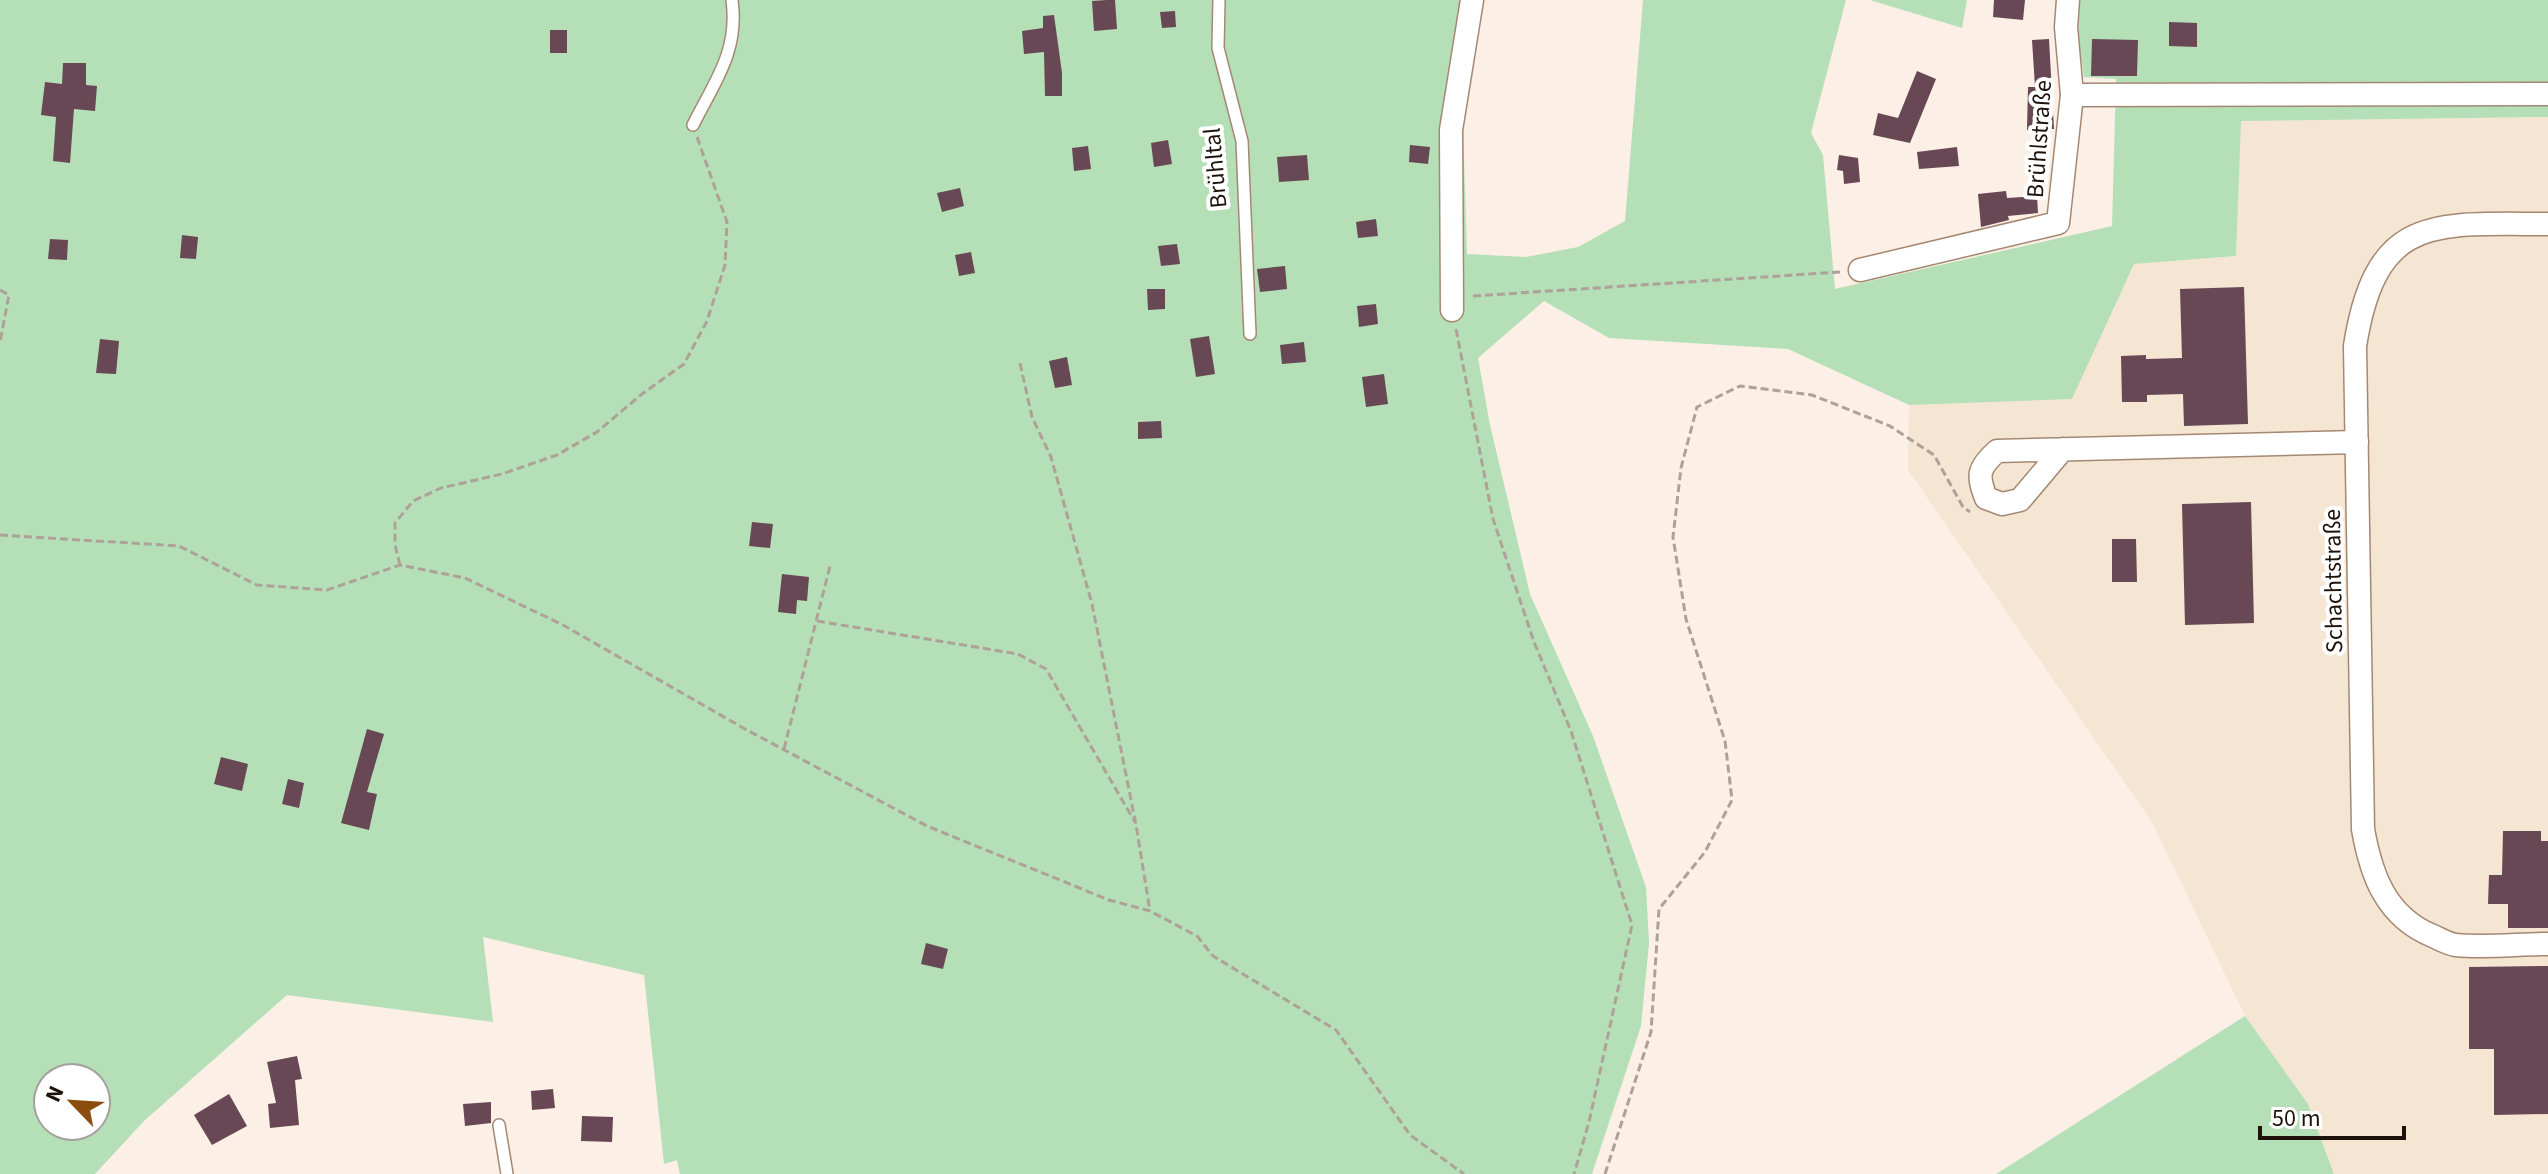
<svg xmlns="http://www.w3.org/2000/svg" width="2548" height="1174" viewBox="0 0 2548 1174" font-family="'Source Sans 3',sans-serif">
  <style>
    .commercial { fill: #f5e6d3 }
    .green { fill: #b5e0b7; fill-rule: evenodd }
    .building { fill: #684854 }
    .lines { fill: none; stroke-linecap: round; stroke-linejoin: round }
    .lane-casing { stroke: #a58872; stroke-width: 14 }
    .street-casing { stroke: #a58872; stroke-width: 25 }
    .path { stroke: #ada198; stroke-width: 3; stroke-dasharray: 8 4; stroke-linecap: butt }
    .lane { stroke: #fff; stroke-width: 11 }
    .street { stroke: #fff; stroke-width: 22 }
    .labels { text-anchor: middle; stroke-width: 8; stroke-linejoin: round; paint-order: stroke }
    .street-label { font-size: 24px; fill: #1d120a; stroke: #fff }
  </style>
  <rect width="100%" height="100%" fill="#fcefe6"/>
  <path class="commercial" d="M2548 117V1174H2334L2308 1104 2245 1016 2152 822 1908 470 1909 405 2072 399 2134 264 2236 256 2240 121Z"/>
  <g class="green">
    <path d="M0 0H1484L1463 127 1467 254 1526 257 1578 247 1625 221 1643 0H1846L1811 133 1823 155 1835 289 2112 226 2116 79 2084 77 2078 37 2080 0H2548V117L2241 121 2236 256 2134 264 2072 399 1909 405 1788 349 1609 338 1544 301 1478 358 1490 425 1530 594 1593 736 1646 887 1649 943 1641 1026 1592 1174H680L677 1160 664 1164 644 975 483 937 493 1022 287 995 144 1121 95 1174H0ZM48 1078H96V1126H48Z"/>
    <path d="M1870 0H1967L1962 28Z"/>
    <path d="M2245 1016 2308 1104 2334 1174H1996Z"/>
  </g>
  <g class="building">
    <path d="M1107 0H1115L1117 29 1094 31 1092 1Z"/>
    <path d="M1994 0H2025L2023 20 1993 17Z"/>
    <path d="M1175 11 1176 27 1162 28 1160 12Z"/>
    <path d="M1054 15 1062 73V96H1045L1044 52 1024 54 1022 31 1043 28V16Z"/>
    <path d="M2169 22 2197 23V47L2169 46Z"/>
    <rect x="550" y="30" width="17" height="23"/>
    <path d="M2049 39 2054 129 2027 130 2028 87H2035L2032 40Z"/>
    <path d="M2092 39 2138 40 2137 76H2091Z"/>
    <path d="M63 63H86V85L97 86 95 111 74 109 70 163 53 161 56 117 41 115 45 82 62 84Z"/>
    <path d="M1917 71 1936 79 1910 143 1873 135 1878 113 1898 118Z"/>
    <path d="M1168 140 1172 164 1154 167 1151 143Z"/>
    <path d="M1410 145 1430 147 1428 164 1409 162Z"/>
    <path d="M1088 146 1091 169 1074 171 1072 148Z"/>
    <path d="M1957 147 1959 166 1919 169 1917 152Z"/>
    <path d="M1307 155 1309 180 1279 182 1277 157Z"/>
    <path d="M1839 155 1858 158 1860 182 1844 184 1843 171 1837 170Z"/>
    <path d="M960 188 964 206 942 212 937 193Z"/>
    <path d="M2006 191 2007 198 2037 196 2038 213 2008 216 2009 220 1981 227 1978 194Z"/>
    <path d="M1376 219 1378 236 1358 238 1356 222Z"/>
    <path d="M182 235 198 237 196 259 180 258Z"/>
    <path d="M50 239 68 240 67 260 48 259Z"/>
    <path d="M1177 244 1180 264 1161 266 1158 246Z"/>
    <path d="M971 252 975 273 959 276 955 255Z"/>
    <path d="M1285 266 1287 289 1260 292 1257 269Z"/>
    <path d="M2244 287 2248 424 2184 426 2183 394 2147 395V402H2122L2121 356 2146 355V359L2182 358 2180 289Z"/>
    <path d="M1147 289H1165V309L1148 310Z"/>
    <path d="M1376 304 1378 324 1359 327 1357 306Z"/>
    <path d="M1209 336 1215 374 1196 377 1190 339Z"/>
    <path d="M100 339 119 341 116 374 96 373Z"/>
    <path d="M1304 342 1306 362 1282 364 1280 345Z"/>
    <path d="M1067 357 1072 385 1055 388 1049 361Z"/>
    <path d="M1384 374 1388 404 1366 407 1362 377Z"/>
    <path d="M1161 421 1162 438 1138 439V422Z"/>
    <path d="M2251 502 2254 623 2185 625 2182 504Z"/>
    <path d="M752 522 773 524 770 548 749 546Z"/>
    <path d="M2112 539H2136L2137 582H2112Z"/>
    <path d="M782 574 809 577 807 601 797 600 796 614 778 612Z"/>
    <path d="M367 729 384 734 367 792 377 794 369 830 341 823Z"/>
    <path d="M221 757 248 764 242 791 214 784Z"/>
    <path d="M288 779 304 783 299 808 282 804Z"/>
    <path d="M2503 831H2541V841H2548V928H2508V904H2488L2489 875H2502Z"/>
    <path d="M926 943 948 949 943 969 921 964Z"/>
    <path d="M2548 966V1114L2494 1115V1049H2469V967Z"/>
    <path d="M297 1056 302 1079 295 1080 299 1125 270 1128 268 1104 276 1103 267 1062Z"/>
    <path d="M553 1089 555 1108 532 1110 531 1091Z"/>
    <path d="M229 1094 247 1126 212 1145 194 1115Z"/>
    <path d="M491 1102V1123L465 1126 463 1104Z"/>
    <path d="M582 1116 613 1117 612 1142 581 1141Z"/>
  </g>
  <g class="lines">
    <defs>
      <g id="lane">
        <path d="M1219 0 1218 48 1242 141 1250 334"/>
        <path d="M693 125C715 81 739 51 732 0"/>
        <path d="M499 1125 507 1174"/>
      </g>
      <g id="street">
        <path d="M2072 95 2548 94"/>
        <path d="M2548 224C2434 224 2376 213 2355 346L2363 829C2371 875 2386 917 2433 936 2440 939 2448 944 2456 945 2486 948 2518 944 2548 944"/>
        <path d="M1860 270 2058 223 2072 95 2066 27 2068 0"/>
        <path d="M1452 310 1451 130 1472 0"/>
        <path d="M2063 449 2020 500 2002 504 1986 498C1977 475 1978 468 1997 451L2357 442"/>
      </g>
    </defs>
    <use href="#lane" class="lane-casing"/>
    <use href="#street" class="street-casing"/>
    <g class="path">
      <path d="M0 290 9 295 0 342"/>
      <path d="M1473 296 1840 272"/>
      <path d="M1456 329 1493 519 1534 642 1571 731 1632 925 1589 1122 1574 1174"/>
      <path d="M1020 363 1032 417 1051 457 1092 604 1136 825 1150 911"/>
      <path d="M0 535 179 546 257 585 327 590 400 565 465 578 563 625 745 729 927 826 1109 900 1150 911 1197 936 1213 956 1336 1030 1410 1135 1464 1174"/>
      <path d="M400 565 395 545V523L413 501 441 488 502 474 557 455 597 432 642 394 684 364 707 321 725 265 727 222 697 137"/>
      <path d="M817 621 1018 654 1046 669 1135 822"/>
      <path d="M784 749 830 566"/>
      <path d="M1605 1174 1651 1032 1659 909 1705 852 1732 800 1725 741 1686 619 1673 537 1681 468 1697 407 1740 386 1812 395 1890 426 1934 455 1963 507 1970 512"/>
    </g>
    <use href="#lane" class="lane"/>
    <use href="#street" class="street"/>
  </g>
  <g class="labels">
    <g class="street-label">
      <text transform="translate(2039 139) rotate(-86)" y="8">Brühlstraße</text>
      <text transform="translate(1215 168) rotate(-95)" y="8">Brühltal</text>
      <text transform="translate(2333 581) rotate(-91)" y="8">Schachtstraße</text>
    </g>
  </g>
  <g transform="translate(72 1102) rotate(295)"><circle r="38" fill="#ffffff" stroke="#a5a09d" stroke-width="2"/>
  <path d="M0-6L14 30L0 20L-14 30Z" fill="#8a4d0e"/>
  <text y="-12" font-size="22" font-weight="bold" text-anchor="middle" fill="#1d120a">N</text>
  </g>
  <path d="M2260 1126v12h144v-12" fill="none" stroke="#1d120a" stroke-width="4"/>
  <text x="2272" y="1126" font-size="24" fill="#1d120a" stroke="#ffffff" stroke-width="6" paint-order="stroke">50 m</text>
</svg>
